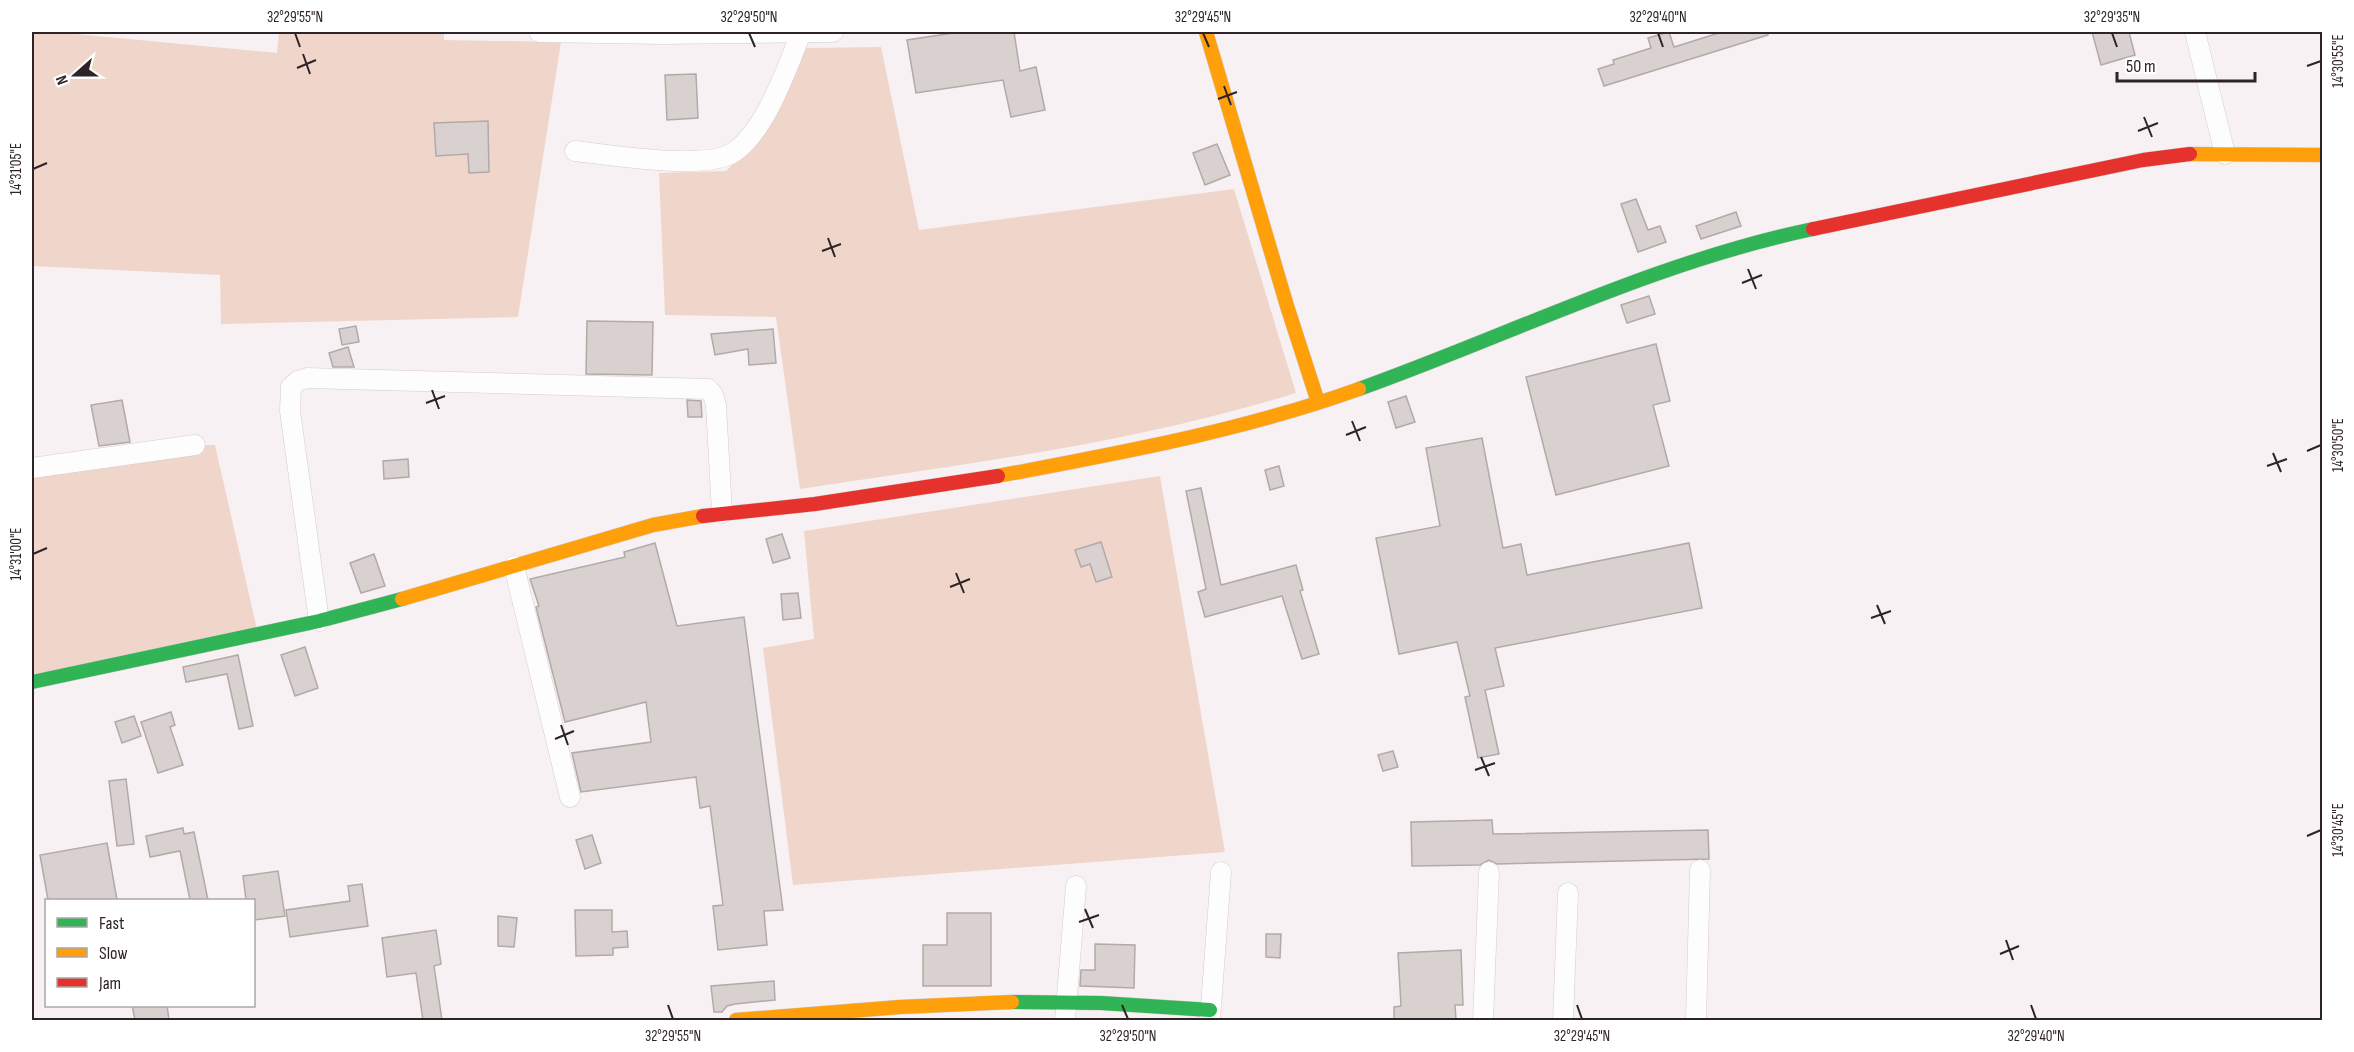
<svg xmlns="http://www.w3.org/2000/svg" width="2354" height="1052" viewBox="0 0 2354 1052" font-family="'Sofia Sans Condensed',sans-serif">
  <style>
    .green { fill: #f0d6ca }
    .building { fill: #d9d0d0; stroke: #b2a9a9; stroke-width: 1.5 }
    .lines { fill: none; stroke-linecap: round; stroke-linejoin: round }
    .street-casing { stroke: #d5cbce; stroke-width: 21 }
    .fast-casing { stroke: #d5cbce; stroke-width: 15 }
    .slow-casing { stroke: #d5cbce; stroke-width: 15 }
    .jam-casing { stroke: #d5cbce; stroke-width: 15 }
    .street { stroke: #fefdfd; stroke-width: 20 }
    .fast { stroke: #30b455; stroke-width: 14 }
    .slow { stroke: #ff9f0a; stroke-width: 14 }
    .jam { stroke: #e5322d; stroke-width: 14 }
    .ticks { fill: none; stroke: #2e2327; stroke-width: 2 }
    .neatline { fill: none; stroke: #2e2327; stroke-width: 2 }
    .ticks-label { font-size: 15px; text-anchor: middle; fill: #2e2327 }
  </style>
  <rect width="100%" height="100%" fill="#f8f1f3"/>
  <g class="green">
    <path d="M32 32H55L277 53 279 32H444V40L561 42 518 317 221 324 220 275 32 266Z"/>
    <path d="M881 47 919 230 1234 189 1296 393C1134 443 967 464 800 489L776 317 665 315 659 173 726 171 767 130 806 48Z"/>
    <path d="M195 445H215L258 634 32 682V468Z"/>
    <path d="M1160 476 1225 852 793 885 763 648 814 639 804 531Z"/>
  </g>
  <g class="building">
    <path d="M960 32H1014L1020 71 1036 67 1045 110 1011 117 1003 80 916 93 907 40Z"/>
    <path d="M1669 32 1674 47 1722 32H1767L1768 35 1604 86 1598 69 1614 64 1613 60 1651 48 1648 38Z"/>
    <path d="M2092 32H2129L2135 55 2101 65Z"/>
    <path d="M696 74 698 118 667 120 665 75Z"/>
    <path d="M488 121 489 172 469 173 468 154 436 156 434 123Z"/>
    <path d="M1217 144 1230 175 1205 185 1193 153Z"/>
    <path d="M1636 199 1648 230 1660 226 1666 242 1638 252 1621 204Z"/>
    <path d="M1736 212 1741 226 1701 239 1696 226Z"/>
    <path d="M1649 296 1655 314 1627 323 1621 305Z"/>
    <path d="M587 321 653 322 652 375 586 374Z"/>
    <path d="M356 326 359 342 342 345 339 329Z"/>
    <path d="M773 329 776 363 749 365 748 349 715 355 711 334Z"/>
    <path d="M1656 344 1670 401 1653 405 1669 466 1556 495 1526 377Z"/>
    <path d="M348 347 354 367H333L329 353Z"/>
    <path d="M1406 396 1415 422 1396 428 1388 402Z"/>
    <path d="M122 400 130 442 99 446 91 405Z"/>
    <path d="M687 400 701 401 702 417H688Z"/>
    <path d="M1482 438 1503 548 1521 544 1527 575 1689 543 1702 608 1495 648 1504 686 1485 690 1499 754 1478 758 1465 697 1470 696 1457 642 1399 654 1376 538 1440 526 1426 448Z"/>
    <path d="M408 459 409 477 384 479 383 461Z"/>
    <path d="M1279 466 1284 486 1270 490 1265 470Z"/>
    <path d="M1201 488 1221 585 1296 565 1303 590 1300 591 1319 654 1302 659 1282 596 1205 617 1198 592 1206 589 1186 491Z"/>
    <path d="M782 534 790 558 773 563 766 539Z"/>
    <path d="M1101 542 1112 577 1096 582 1090 564 1081 567 1075 550Z"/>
    <path d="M655 543 677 626 744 617 783 910 764 911 767 945 718 950 713 906 723 905 710 806 700 808 696 777 581 792 572 753 651 742 646 702 565 722 536 607 539 606 530 579 625 557 624 552Z"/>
    <path d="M374 554 385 586 361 593 350 563Z"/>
    <path d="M798 593 801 618 783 620 781 594Z"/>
    <path d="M305 647 318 688 295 696 281 655Z"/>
    <path d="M238 655 253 726 239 729 227 674 186 682 183 667Z"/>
    <path d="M171 712 175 725 170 727 183 765 158 773 141 722Z"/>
    <path d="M134 716 141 736 122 743 115 722Z"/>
    <path d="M1393 751 1398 767 1383 771 1378 755Z"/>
    <path d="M126 779 134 844 117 846 109 781Z"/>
    <path d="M1492 820 1493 834 1708 830 1709 859 1497 864 1489 860 1480 865 1412 866 1411 822Z"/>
    <path d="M183 828 184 834 194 832 208 900H190L180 851 150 857 146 836Z"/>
    <path d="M592 835 601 863 585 869 576 840Z"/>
    <path d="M107 843 117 900H48L40 855Z"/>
    <path d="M278 871 285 916 254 920V900H246L243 876Z"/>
    <path d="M362 884 368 926 290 937 286 910 350 901 348 886Z"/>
    <path d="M575 910H612V932L627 931 628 947 613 948V955L576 956Z"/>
    <path d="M947 913H991V986H923V945H947Z"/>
    <path d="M498 916 517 918 514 947 498 946Z"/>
    <path d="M436 930 441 964 434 966 442 1020H423L416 973 387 977 382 938Z"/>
    <path d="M1266 934H1281L1280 958 1266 957Z"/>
    <path d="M1095 944 1135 945 1134 988 1080 986 1081 970H1095Z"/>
    <path d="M1461 950 1463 1005H1455L1456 1020H1394V1007L1401 1006 1398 953Z"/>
    <path d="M774 981 775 1000 735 1004 727 1006 722 1012H714L711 986Z"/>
    <path d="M132 1005H167L169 1020H135Z"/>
  </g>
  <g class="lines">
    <defs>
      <g id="street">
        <path d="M539 32 663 34 833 32"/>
        <path d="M2195 32 2225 154"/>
        <path d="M575 151C609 155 707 171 734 152 766 130 787 68 801 33"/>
        <path d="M32 468 195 445"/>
        <path d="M514 566 570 797"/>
        <path d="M319 621 290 411 291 387 298 381 307 378 708 389 713 395 716 405 722 513"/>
        <path d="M1065 1020 1076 886"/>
        <path d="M1210 1020 1221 872"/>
        <path d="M1483 1020 1489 872"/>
        <path d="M1563 1020 1568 893"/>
        <path d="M1696 1020 1700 870"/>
      </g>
      <g id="fast">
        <path d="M1359 389C1510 335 1655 262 1813 229"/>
        <path d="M32 682 319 621 402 599"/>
        <path d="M1012 1002 1101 1003 1210 1010"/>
      </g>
      <g id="slow">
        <path d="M1206 32 1287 306 1318 402"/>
        <path d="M2190 154 2322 155"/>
        <path d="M998 476C1119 453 1242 431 1359 389"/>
        <path d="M402 599 653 525 703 516"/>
        <path d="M736 1020 900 1007 1012 1002"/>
      </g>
      <g id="jam">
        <path d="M1813 229 2143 160 2190 154"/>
        <path d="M703 516 815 504 998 476"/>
      </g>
    </defs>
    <use href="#street" class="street-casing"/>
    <use href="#fast" class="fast-casing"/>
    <use href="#slow" class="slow-casing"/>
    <use href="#jam" class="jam-casing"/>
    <use href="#street" class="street"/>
    <use href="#fast" class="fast"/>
    <use href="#slow" class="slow"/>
    <use href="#jam" class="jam"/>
  </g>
  <path class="ticks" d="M295 33 300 47M749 33 755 47M1203 33 1209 47M1658 33 1663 47M2112 33 2117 47M303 54 310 74M2307 66 2321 61M297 68 316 60M1224 86 1231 105M1218 99 1237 92M2144 117 2152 137M2138 131 2158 123M33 169 47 163M828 238 835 257M822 251 841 244M1748 269 1756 289M1742 283 1762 275M432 390 439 409M426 403 445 396M1352 421 1360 441M1346 435 1366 427M2307 451 2321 445M2273 453 2281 472M2267 466 2287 459M33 554 47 548M956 573 964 593M950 587 970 579M1877 605 1885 624M1871 618 1891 611M561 725 568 745M555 739 574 731M1481 757 1489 776M1475 770 1495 763M2307 836 2321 830M1085 909 1093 928M1079 922 1099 915M2006 940 2013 960M2000 954 2019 946M668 1005 673 1019M1122 1005 1128 1019M1577 1005 1582 1019M2031 1005 2036 1019"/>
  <rect width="2354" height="1052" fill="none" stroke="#ffffff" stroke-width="66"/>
  <rect x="45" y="899" width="210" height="108" fill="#ffffff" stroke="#aba7a9" stroke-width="1.5"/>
  <rect x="57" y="918" width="30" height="9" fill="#30b455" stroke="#aba7a9" stroke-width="1.5"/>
  <text x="99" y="929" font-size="18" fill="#2e2327">Fast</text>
  <rect x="57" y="948" width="30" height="9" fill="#ff9f0a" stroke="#aba7a9" stroke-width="1.5"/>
  <text x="99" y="959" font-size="18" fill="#2e2327">Slow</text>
  <rect x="57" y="978" width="30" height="9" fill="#e5322d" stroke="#aba7a9" stroke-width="1.5"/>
  <text x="99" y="989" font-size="18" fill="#2e2327">Jam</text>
  <g transform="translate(75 75) rotate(249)" stroke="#ffffff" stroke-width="4.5" paint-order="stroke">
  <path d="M0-4.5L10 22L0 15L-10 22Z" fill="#2e2327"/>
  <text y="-9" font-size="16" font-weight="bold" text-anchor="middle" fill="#2e2327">N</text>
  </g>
  <path d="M2117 72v9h138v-9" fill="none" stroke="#2e2327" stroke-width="3"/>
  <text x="2126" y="72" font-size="18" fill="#2e2327" stroke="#ffffff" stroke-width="4.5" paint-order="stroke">50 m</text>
  <rect x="33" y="33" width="2288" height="986" class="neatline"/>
  <g class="ticks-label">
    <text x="295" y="22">32°29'55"N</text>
    <text x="749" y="22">32°29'50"N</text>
    <text x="1203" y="22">32°29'45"N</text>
    <text x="1658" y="22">32°29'40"N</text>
    <text x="2112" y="22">32°29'35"N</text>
    <text transform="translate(2338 61) rotate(-90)" y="5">14°30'55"E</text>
    <text transform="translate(16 169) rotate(-90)" y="5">14°31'05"E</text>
    <text transform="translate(2338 445) rotate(-90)" y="5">14°30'50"E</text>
    <text transform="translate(16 554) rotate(-90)" y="5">14°31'00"E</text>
    <text transform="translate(2338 830) rotate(-90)" y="5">14°30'45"E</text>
    <text x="673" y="1041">32°29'55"N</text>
    <text x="1128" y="1041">32°29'50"N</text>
    <text x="1582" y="1041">32°29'45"N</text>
    <text x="2036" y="1041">32°29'40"N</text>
  </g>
</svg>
